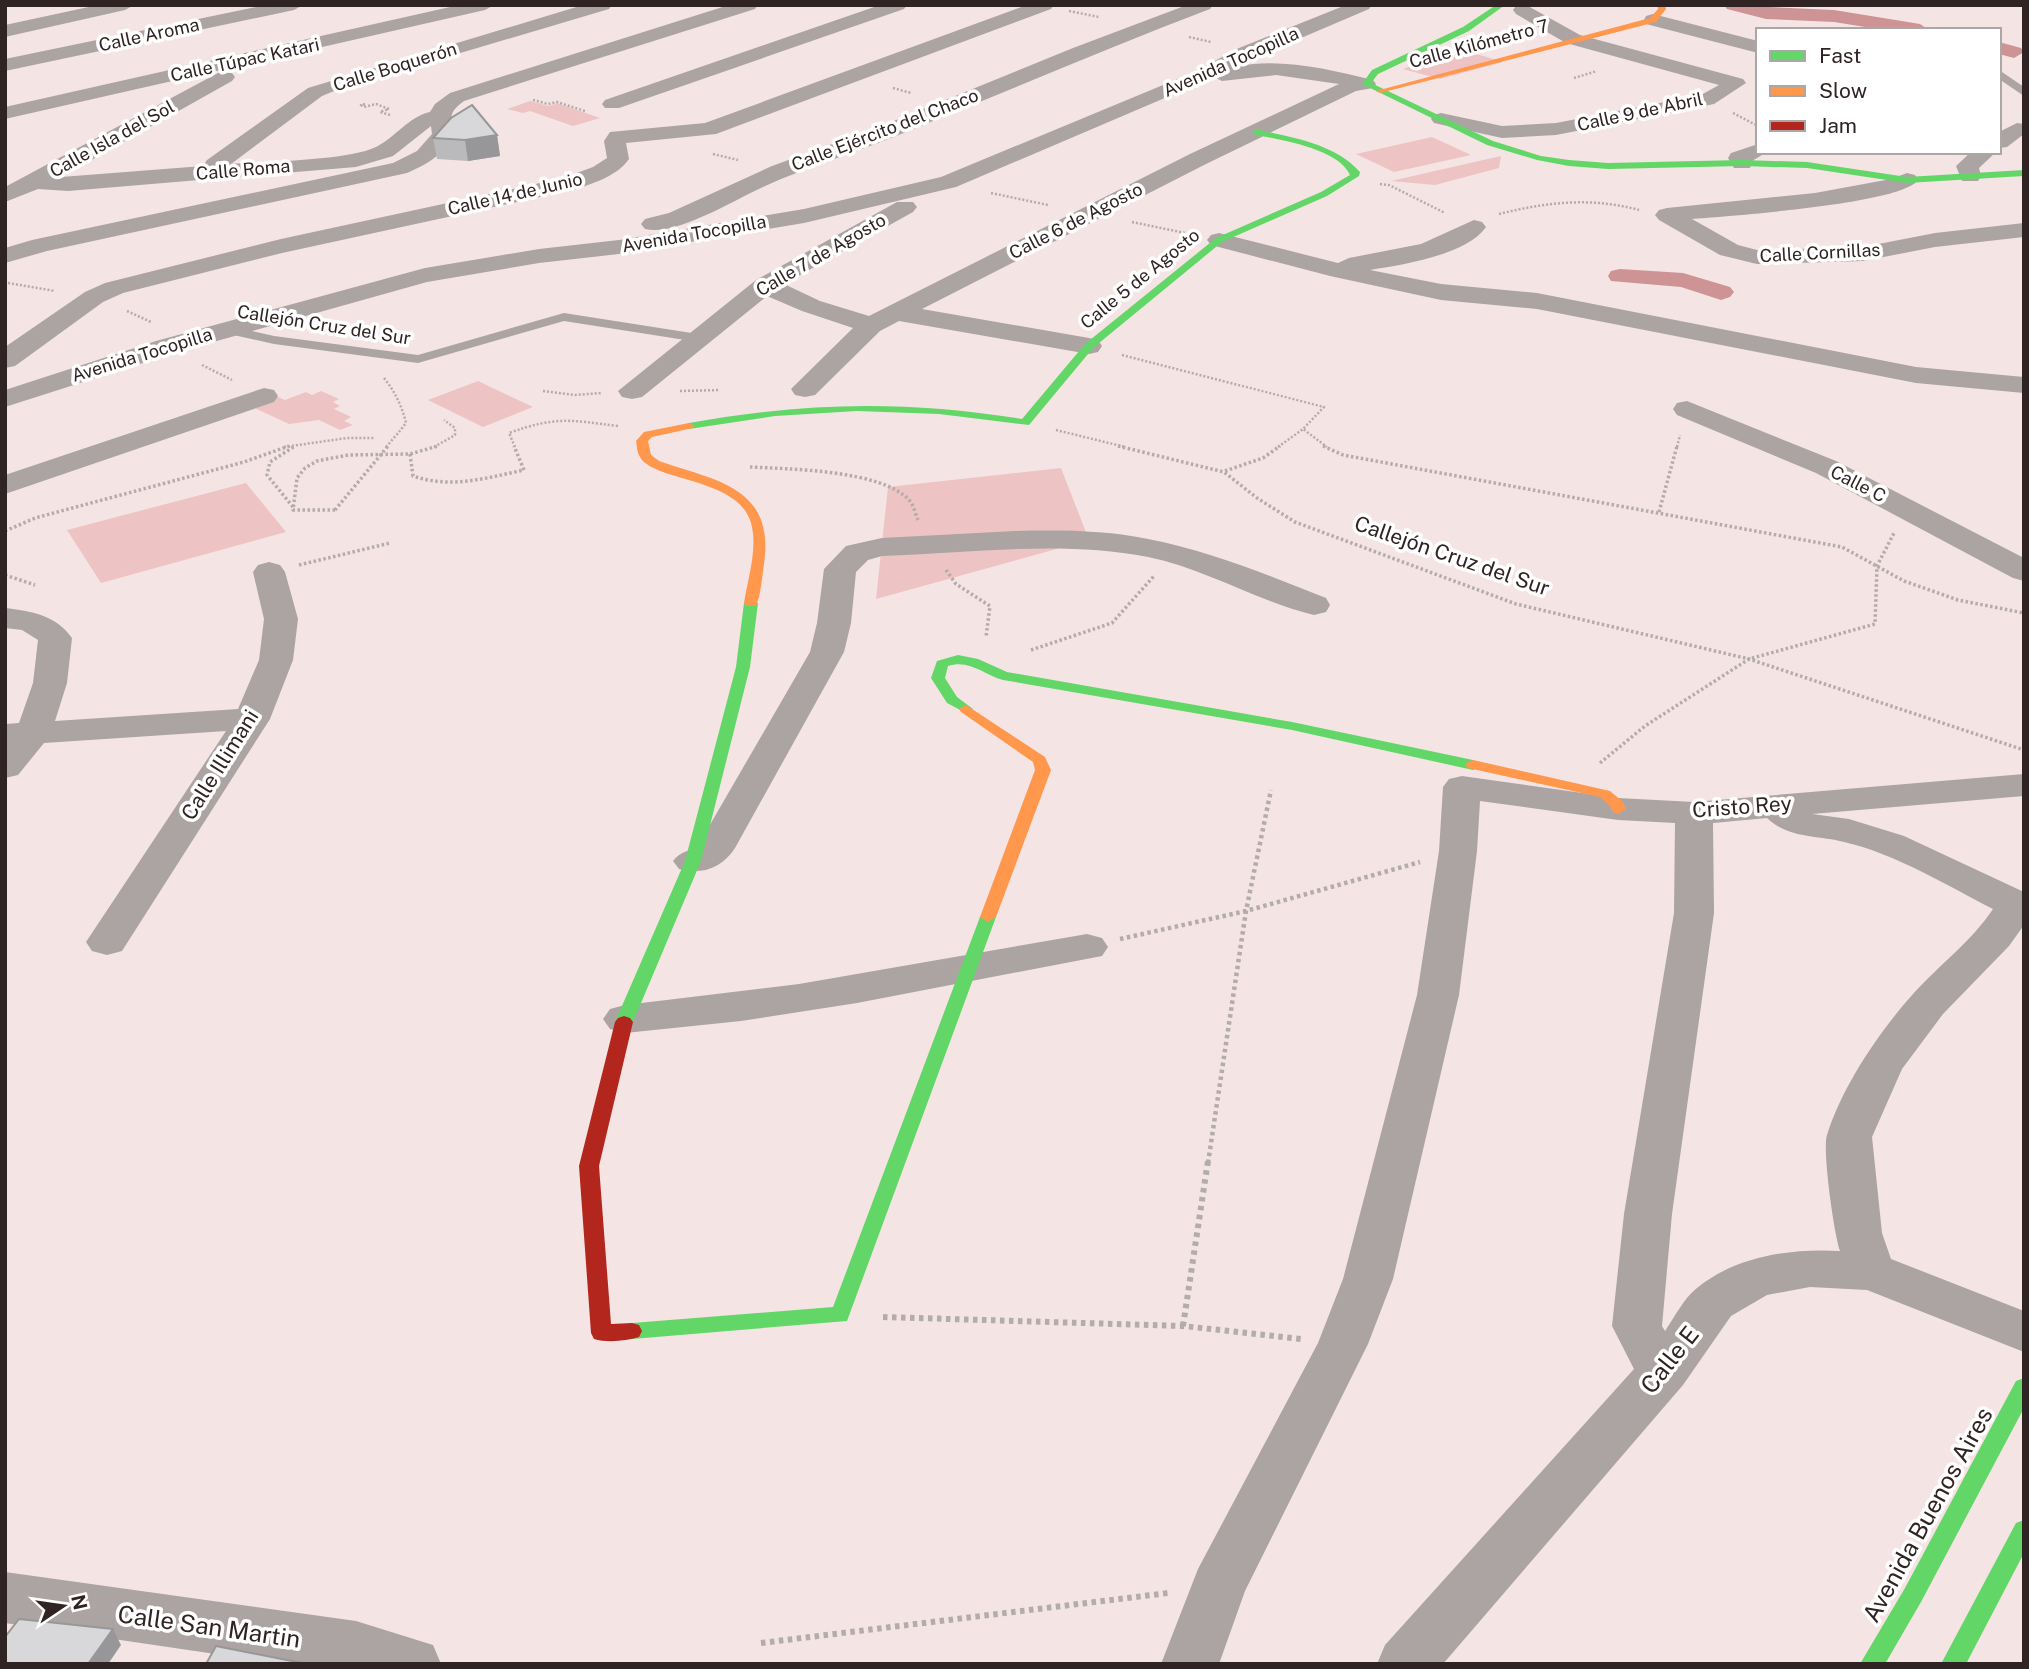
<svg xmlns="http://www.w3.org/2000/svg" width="2029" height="1669" viewBox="0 0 2029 1669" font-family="'Public Sans',sans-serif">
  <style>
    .green { fill: #eec3c3 }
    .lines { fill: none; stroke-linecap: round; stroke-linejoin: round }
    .canal { fill: #ce9394; fill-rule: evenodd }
    .path-far3 { stroke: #b4abab; stroke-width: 2.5; stroke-dasharray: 2 2; stroke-linecap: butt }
    .path-far2 { stroke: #b4abab; stroke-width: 3.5; stroke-dasharray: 2.5 2.5; stroke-linecap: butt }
    .path-far1 { stroke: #b4abab; stroke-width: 4.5; stroke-dasharray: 3.5 3.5; stroke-linecap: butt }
    .path { stroke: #b4abab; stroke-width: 6; stroke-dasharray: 4.5 4.5; stroke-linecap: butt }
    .lane { fill: #aba4a3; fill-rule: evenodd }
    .street { fill: #aba4a3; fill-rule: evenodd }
    .fast { fill: #63d668; fill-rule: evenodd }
    .slow { fill: #ff974d; fill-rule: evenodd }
    .jam { fill: #b3261e; fill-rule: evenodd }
    .path-bridge-far1 { stroke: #b4abab; stroke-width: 2.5; stroke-dasharray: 2 2; stroke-linecap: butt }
    .path-bridge { stroke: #b4abab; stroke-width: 3.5; stroke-dasharray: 2.5 2.5; stroke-linecap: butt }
    .wall { fill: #bab9bb }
    .shaded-wall { fill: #979699 }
    .building { fill: #d8d7da; stroke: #979699; stroke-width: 2 }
    .labels { text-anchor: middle; stroke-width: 7; stroke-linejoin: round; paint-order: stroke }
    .far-street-label { font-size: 18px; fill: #302323; stroke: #fff }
    .street-label { font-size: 21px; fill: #302323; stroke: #fff }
    .near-street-label { font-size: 24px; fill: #302323; stroke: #fff }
  </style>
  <rect width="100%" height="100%" fill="#f5e4e4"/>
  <g class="green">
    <path d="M1457 48 1503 62 1440 79 1403 69Z"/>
    <path d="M530 101 549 106 557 103 600 118 573 126 530 111 523 113 507 109Z"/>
    <path d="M1432 137 1471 155 1394 172 1356 154Z"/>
    <path d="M1501 156 1499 168 1435 185 1391 181Z"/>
    <path d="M478 381 533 407 483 427 428 400Z"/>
    <path d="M321 391 339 399 333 402 340 406 334 409 351 417 344 421 353 425 340 430 319 420 289 424 246 404 271 394 285 400 306 392 312 395Z"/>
    <path d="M1061 468 1089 540 876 599 888 487Z"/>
    <path d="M246 483 286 532 101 583 67 530Z"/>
  </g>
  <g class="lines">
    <g class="canal">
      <path d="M1724 5 1834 10 1920 24 1929 30H1884L1834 22 1766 19 1727 9Z"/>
      <path d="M1999 42 2021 48 2024 52 2014 58 1999 54Z"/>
      <path d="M1620 269 1683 273 1730 287 1734 292 1730 297 1721 300 1681 287 1611 281 1608 276 1611 271Z"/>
    </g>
    <g class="path-far3">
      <path d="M1069 11 1099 17"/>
      <path d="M1189 37 1211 42"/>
      <path d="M1574 78 1597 71"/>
      <path d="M893 88 911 93"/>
      <path d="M533 100 548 104 557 102 585 111"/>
      <path d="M365 104 361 105 364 107 376 104 389 109 380 112 390 115"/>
      <path d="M1733 113 1756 125"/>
      <path d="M713 154 738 160"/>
      <path d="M1380 184 1389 185 1445 213"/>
      <path d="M991 193 1048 205"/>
      <path d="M1499 214C1547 202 1591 197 1639 210"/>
      <path d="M1132 222 1185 233"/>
      <path d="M8 283 55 291"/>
      <path d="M127 311 151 322"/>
      <path d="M1122 355 1324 407 1303 429 1327 447"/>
      <path d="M202 365 232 380"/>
      <path d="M384 378C395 392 402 406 406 423L399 432"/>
      <path d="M543 391 575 395 601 393"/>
      <path d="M680 391 720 390"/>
      <path d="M1056 430 1125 447"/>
      <path d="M284 447 347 438H374"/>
      <path d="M434 447 455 435V428L444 420"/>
      <path d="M515 447 509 433C556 416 570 420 618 426"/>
      <path d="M1278 447 1303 429"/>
      <path d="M1677 447 1680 435"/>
    </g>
    <g class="path-far2">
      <path d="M1118 446 1224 472 1257 498 1295 522 1516 604 1749 659 2024 750"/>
      <path d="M1323 446 1343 455 1842 547 1904 581 1958 600 2024 613"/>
      <path d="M410 454 413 476C451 489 486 478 524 470L514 446"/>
      <path d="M750 467C789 469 882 470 909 500 914 505 915 514 918 520"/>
      <path d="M1225 471 1263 458 1280 446"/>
      <path d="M293 507 267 475 270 462 295 446"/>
      <path d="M335 510H293L297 478 305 468 317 461 348 455 410 454 438 446"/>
      <path d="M1659 512 1677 446"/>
      <path d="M5 531 35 518 244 462 289 446"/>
      <path d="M299 565 390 543"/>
      <path d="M946 570 956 584 990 606 986 637"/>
      <path d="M5 575 35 585"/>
      <path d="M1031 650 1112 623 1154 576"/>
      <path d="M1600 763 1645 726 1749 659 1875 624 1877 566 1894 533"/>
    </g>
    <g class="path-far1">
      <path d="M1120 939 1246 911 1420 862"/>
      <path d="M1208 1163 1246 911 1271 790"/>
    </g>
    <g class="path">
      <path d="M883 1317 1183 1326 1301 1339"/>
      <path d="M1183 1326 1208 1161"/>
      <path d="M761 1643 1168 1593"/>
    </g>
    <g class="lane">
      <path d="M1999 70 2024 87V96L1999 79Z"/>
      <path d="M564 313 698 334 705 338 698 342 564 321 418 363 274 344 220 332 218 329 225 325 274 336 418 355Z"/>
    </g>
    <g class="street">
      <path d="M98 5H134L125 10 5 37V25Z"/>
      <path d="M266 5H303L294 10 5 71V59Z"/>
      <path d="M459 5H494L485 10 5 119V107Z"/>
      <path d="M583 5H612L609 9 339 89 322 96 231 164C267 161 346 161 376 147 396 137 408 117 430 112L435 104 450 93 729 5H758L755 9 464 101C449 112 450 116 454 134 443 155 428 164 407 173L47 251 5 263V248L32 240 393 163 417 151 432 134 431 126 393 156 356 167 68 191 38 189 5 202V187L218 73H232L235 77 232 81 61 177 203 166 207 160 308 88Z"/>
      <path d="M880 5H907L904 9 619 108H605L602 104 605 100Z"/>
      <path d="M1027 5H1054L1051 9 716 134 626 143 629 159C617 176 596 182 577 189L282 253 123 293 103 302 15 366 5 368V347L85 292 105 283 281 239 563 178 593 167 607 158 604 141 610 132 705 123Z"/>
      <path d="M1187 5H1213L1210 9C1105 49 1001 94 896 136 852 154 806 167 763 187 734 200 675 237 645 229L641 224 645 219 669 213 772 166 879 127 1073 48Z"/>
      <path d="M1346 5H1372L1369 9 1233 67C1279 57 1328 69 1373 80L1376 84 1373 88 1356 91 1206 164 922 309 1089 338 1098 340 1102 346 1098 352 1089 354 899 321 880 331 815 395 805 397 795 395 791 389 853 328 802 311 767 296 642 397 632 399 622 397 618 391 756 280 897 202H913L917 207 913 212 784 284 820 301 869 316 1190 154 1339 84 1276 75 1222 81 1214 77 956 187 804 223 619 254 539 263 427 282 174 353 5 407V390L156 341 425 268 539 249 619 240 804 209 941 177 1192 73 1239 48Z"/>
      <path d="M1516 6H1528L1580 35 1743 79 1746 83 1714 104 1556 135 1502 138 1434 123 1431 119 1434 115 1441 113 1502 126 1556 123 1701 95 1719 85 1566 43 1516 14 1513 10Z"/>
      <path d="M1653 14 1758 41V53L1646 24 1644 20 1646 16Z"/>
      <path d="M2017 123 2024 124V134L2007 147 1999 148V132Z"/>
      <path d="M1758 144V152H1767L1752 161 1750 168H1734L1728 158 1731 153Z"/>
      <path d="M1971 152H1996L1979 168 1981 176 1978 181H1962L1956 166Z"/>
      <path d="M1907 173 1915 175 1918 180C1902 204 1728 216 1692 219L1738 245 1757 250 1863 247 1935 233 2024 223V237L1935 247 1863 261 1757 264 1720 255 1659 220 1655 215 1659 210 1667 208 1815 193 1891 179Z"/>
      <path d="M1474 220 1482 222 1486 227C1467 255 1401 265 1370 270L1441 284 1537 293 1916 367 2024 377V393L1916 383 1537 309 1441 300 1330 276 1211 245 1207 240 1211 235 1219 233 1338 263 1349 258 1421 244Z"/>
      <path d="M264 388 274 390 278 396 274 402 5 494V475Z"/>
      <path d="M1687 401 1836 461 2024 558V581L2013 578 1816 473 1677 415 1673 409 1677 403Z"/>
      <path d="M1015 531C1060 530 1105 530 1148 539 1210 551 1268 575 1326 598L1330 605 1326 612 1314 615C1257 601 1206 569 1148 557 1061 540 970 553 882 556L868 560 856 572 851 623 844 652 735 848C722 868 703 875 679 869L673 861C681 850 692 852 700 842L810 652 817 623 824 569 846 546 882 538Z"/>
      <path d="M269 562 280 565 285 572 298 619 293 660 270 719 122 951 107 955 92 951 86 942 226 731 44 743 18 775 5 778V724L19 723 33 683 38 640 22 630 5 628V608C31 611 56 615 72 638L67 683 55 721 238 709 259 660 264 619 253 572 258 565Z"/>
      <path d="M2024 774V796L1812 814 1849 819 1904 836 2024 892V925L2009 946 1943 1014 1902 1069 1872 1137 1882 1233 1891 1259 2024 1311V1352L1867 1290 1810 1287 1767 1295 1731 1316 1683 1385 1443 1664H1377L1385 1645 1634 1369 1612 1326 1624 1214 1674 913 1675 823 1618 820 1480 801 1477 851 1459 995 1393 1279 1368 1344 1245 1591 1219 1664H1161L1198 1569 1318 1343 1343 1279 1417 995 1439 851 1443 787 1449 779 1462 776 1618 798 1694 802ZM1767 818C1789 839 1817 835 1844 842 1896 854 1946 885 1993 909 1971 942 1939 965 1913 994 1879 1032 1843 1085 1827 1135 1822 1149 1834 1234 1840 1251 1792 1248 1736 1256 1697 1288 1684 1298 1674 1318 1665 1331L1662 1326 1672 1214 1714 913 1713 823Z"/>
      <path d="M1087 934 1102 938 1108 947 1102 956 857 1003 741 1021 625 1033 610 1029 603 1019 610 1009 625 1005 799 984Z"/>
      <path d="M5 1572 356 1621 433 1645 441 1664H283L5 1623Z"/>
    </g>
    <g class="fast">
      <path d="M1496 5H1505L1469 31 1378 74 1371 83 1493 141 1541 156 1569 160 1608 163 1742 160 1807 162 1907 177 2024 170V176L1907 183 1807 168 1742 166 1608 169 1569 166 1537 160 1487 145 1362 84 1372 70 1463 27Z"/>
      <path d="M1256 129C1292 138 1334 143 1360 172L1359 176 1327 196 1222 242 1093 348 1029 425 939 414 857 411 775 416 689 429 683 426 689 423C806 402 905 400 1022 419L1085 344 1216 238 1321 192 1350 175C1338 148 1279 140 1253 134V130Z"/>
      <path d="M751 599 758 603 750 667 701 861 633 1022 630 1026H618L615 1022 685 861 736 667 744 603Z"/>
      <path d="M958 655 978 659 1007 672 1292 722 1473 760 1481 765 1473 770 1292 730 1003 680C984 675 970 659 948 666L945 678 957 697 973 709 966 713 947 703 931 678 937 661Z"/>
      <path d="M988 912 996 917 847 1321 632 1339 625 1337 622 1331 625 1325 632 1323 833 1307 980 917Z"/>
      <path d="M2024 1378V1408L1921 1602 1885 1664H1860L1905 1588 2016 1381Z"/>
      <path d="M2024 1520V1553L1966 1664H1941L2016 1523Z"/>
    </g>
    <g class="slow">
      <path d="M1657 5H1665L1666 9 1656 22 1380 93 1376 91 1650 18 1658 9Z"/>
      <path d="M689 423 695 426 693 428 652 437 648 441 651 455 659 461C717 481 775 487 764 564 762 577 761 594 756 606H746L744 603C748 578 758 548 751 523 738 477 654 482 640 457 637 453 637 446 636 441L644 432Z"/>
      <path d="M966 705 1045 757 1051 770 996 917 988 922 980 917 1035 770 1033 762 961 712 959 709Z"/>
      <path d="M1473 760 1610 791 1622 801 1626 809 1618 814 1613 812 1610 806 1600 797 1468 768 1465 765 1468 762Z"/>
    </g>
    <path class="jam" d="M624 1016 630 1018 633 1022 599 1166 611 1324 632 1323 639 1325 642 1331 639 1337C626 1341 607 1343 594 1339L591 1333 579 1166 615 1022 618 1018Z"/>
    <path class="path-bridge-far1" d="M386 447 399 432"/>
    <path class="path-bridge" d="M335 510 388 446"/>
  </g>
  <path class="wall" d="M497 135 500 156 468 161 437 159 433 138Z"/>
  <g class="shaded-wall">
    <path d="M497 135 500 156 468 161 465 140Z"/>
    <path d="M113 1629 121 1645 108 1664H88Z"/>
  </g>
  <g class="building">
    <path d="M472 105 497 135 465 140 433 138 451 118Z"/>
    <path d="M19 1619 113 1629 88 1664H5V1637Z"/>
    <path d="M216 1646 307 1664H206Z"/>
  </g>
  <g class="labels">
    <g class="far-street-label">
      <text transform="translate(149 35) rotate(-12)" y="6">Calle Aroma</text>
      <text transform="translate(1479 44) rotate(-15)" y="6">Calle Kilómetro 7</text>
      <text transform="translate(245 60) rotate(-12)" y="6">Calle Túpac Katari</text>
      <text transform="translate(1231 62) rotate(-24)" y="6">Avenida Tocopilla</text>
      <text transform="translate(395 67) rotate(-17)" y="6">Calle Boquerón</text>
      <text transform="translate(1640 112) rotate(-12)" y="6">Calle 9 de Abril</text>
      <text transform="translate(885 130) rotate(-21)" y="6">Calle Ejército del Chaco</text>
      <text transform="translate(112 139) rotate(-29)" y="6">Calle Isla del Sol</text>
      <text transform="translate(243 170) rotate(-5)" y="6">Calle Roma</text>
      <text transform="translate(515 194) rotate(-13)" y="6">Calle 14 de Junio</text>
      <text transform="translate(1076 221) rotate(-27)" y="6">Calle 6 de Agosto</text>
      <text transform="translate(694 234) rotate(-10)" y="6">Avenida Tocopilla</text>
      <text transform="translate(1820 253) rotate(-3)" y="6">Calle Cornillas</text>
      <text transform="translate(821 255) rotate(-30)" y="6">Calle 7 de Agosto</text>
      <text transform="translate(1140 279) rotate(-39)" y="6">Calle 5 de Agosto</text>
      <text transform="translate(324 325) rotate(9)" y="6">Callejón Cruz del Sur</text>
      <text transform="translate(142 355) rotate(-17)" y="6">Avenida Tocopilla</text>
      <text transform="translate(1858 484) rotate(27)" y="6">Calle C</text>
    </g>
    <g class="street-label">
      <text transform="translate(1452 556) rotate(19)" y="7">Callejón Cruz del Sur</text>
      <text transform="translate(220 765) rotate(-58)" y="7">Calle Illimani</text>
      <text transform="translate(1742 807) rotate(-4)" y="7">Cristo Rey</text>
    </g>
    <g class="near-street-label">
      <text transform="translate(1670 1360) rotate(-52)" y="8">Calle E</text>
      <text transform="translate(1928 1515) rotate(-61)" y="8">Avenida Buenos Aires</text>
      <text transform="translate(209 1627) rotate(8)" y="8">Calle San Martin</text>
    </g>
  </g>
  <rect width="2029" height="1669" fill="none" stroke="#302323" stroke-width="14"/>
  <rect x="1756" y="28" width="245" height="126" fill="#ffffff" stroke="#aca7a7" stroke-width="2"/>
  <rect x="1770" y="51" width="35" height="10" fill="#63d668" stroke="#aca7a7" stroke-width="2"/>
  <text x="1819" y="63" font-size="21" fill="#302323">Fast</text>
  <rect x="1770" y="86" width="35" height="10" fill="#ff974d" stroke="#aca7a7" stroke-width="2"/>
  <text x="1819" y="98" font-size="21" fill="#302323">Slow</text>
  <rect x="1770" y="121" width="35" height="10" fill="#b3261e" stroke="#aca7a7" stroke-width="2"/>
  <text x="1819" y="133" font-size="21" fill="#302323">Jam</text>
  <g transform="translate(63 1606) rotate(77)" stroke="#ffffff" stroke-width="5" paint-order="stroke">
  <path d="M0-5L12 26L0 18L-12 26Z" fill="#302323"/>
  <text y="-10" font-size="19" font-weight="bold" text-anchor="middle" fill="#302323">N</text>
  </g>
</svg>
